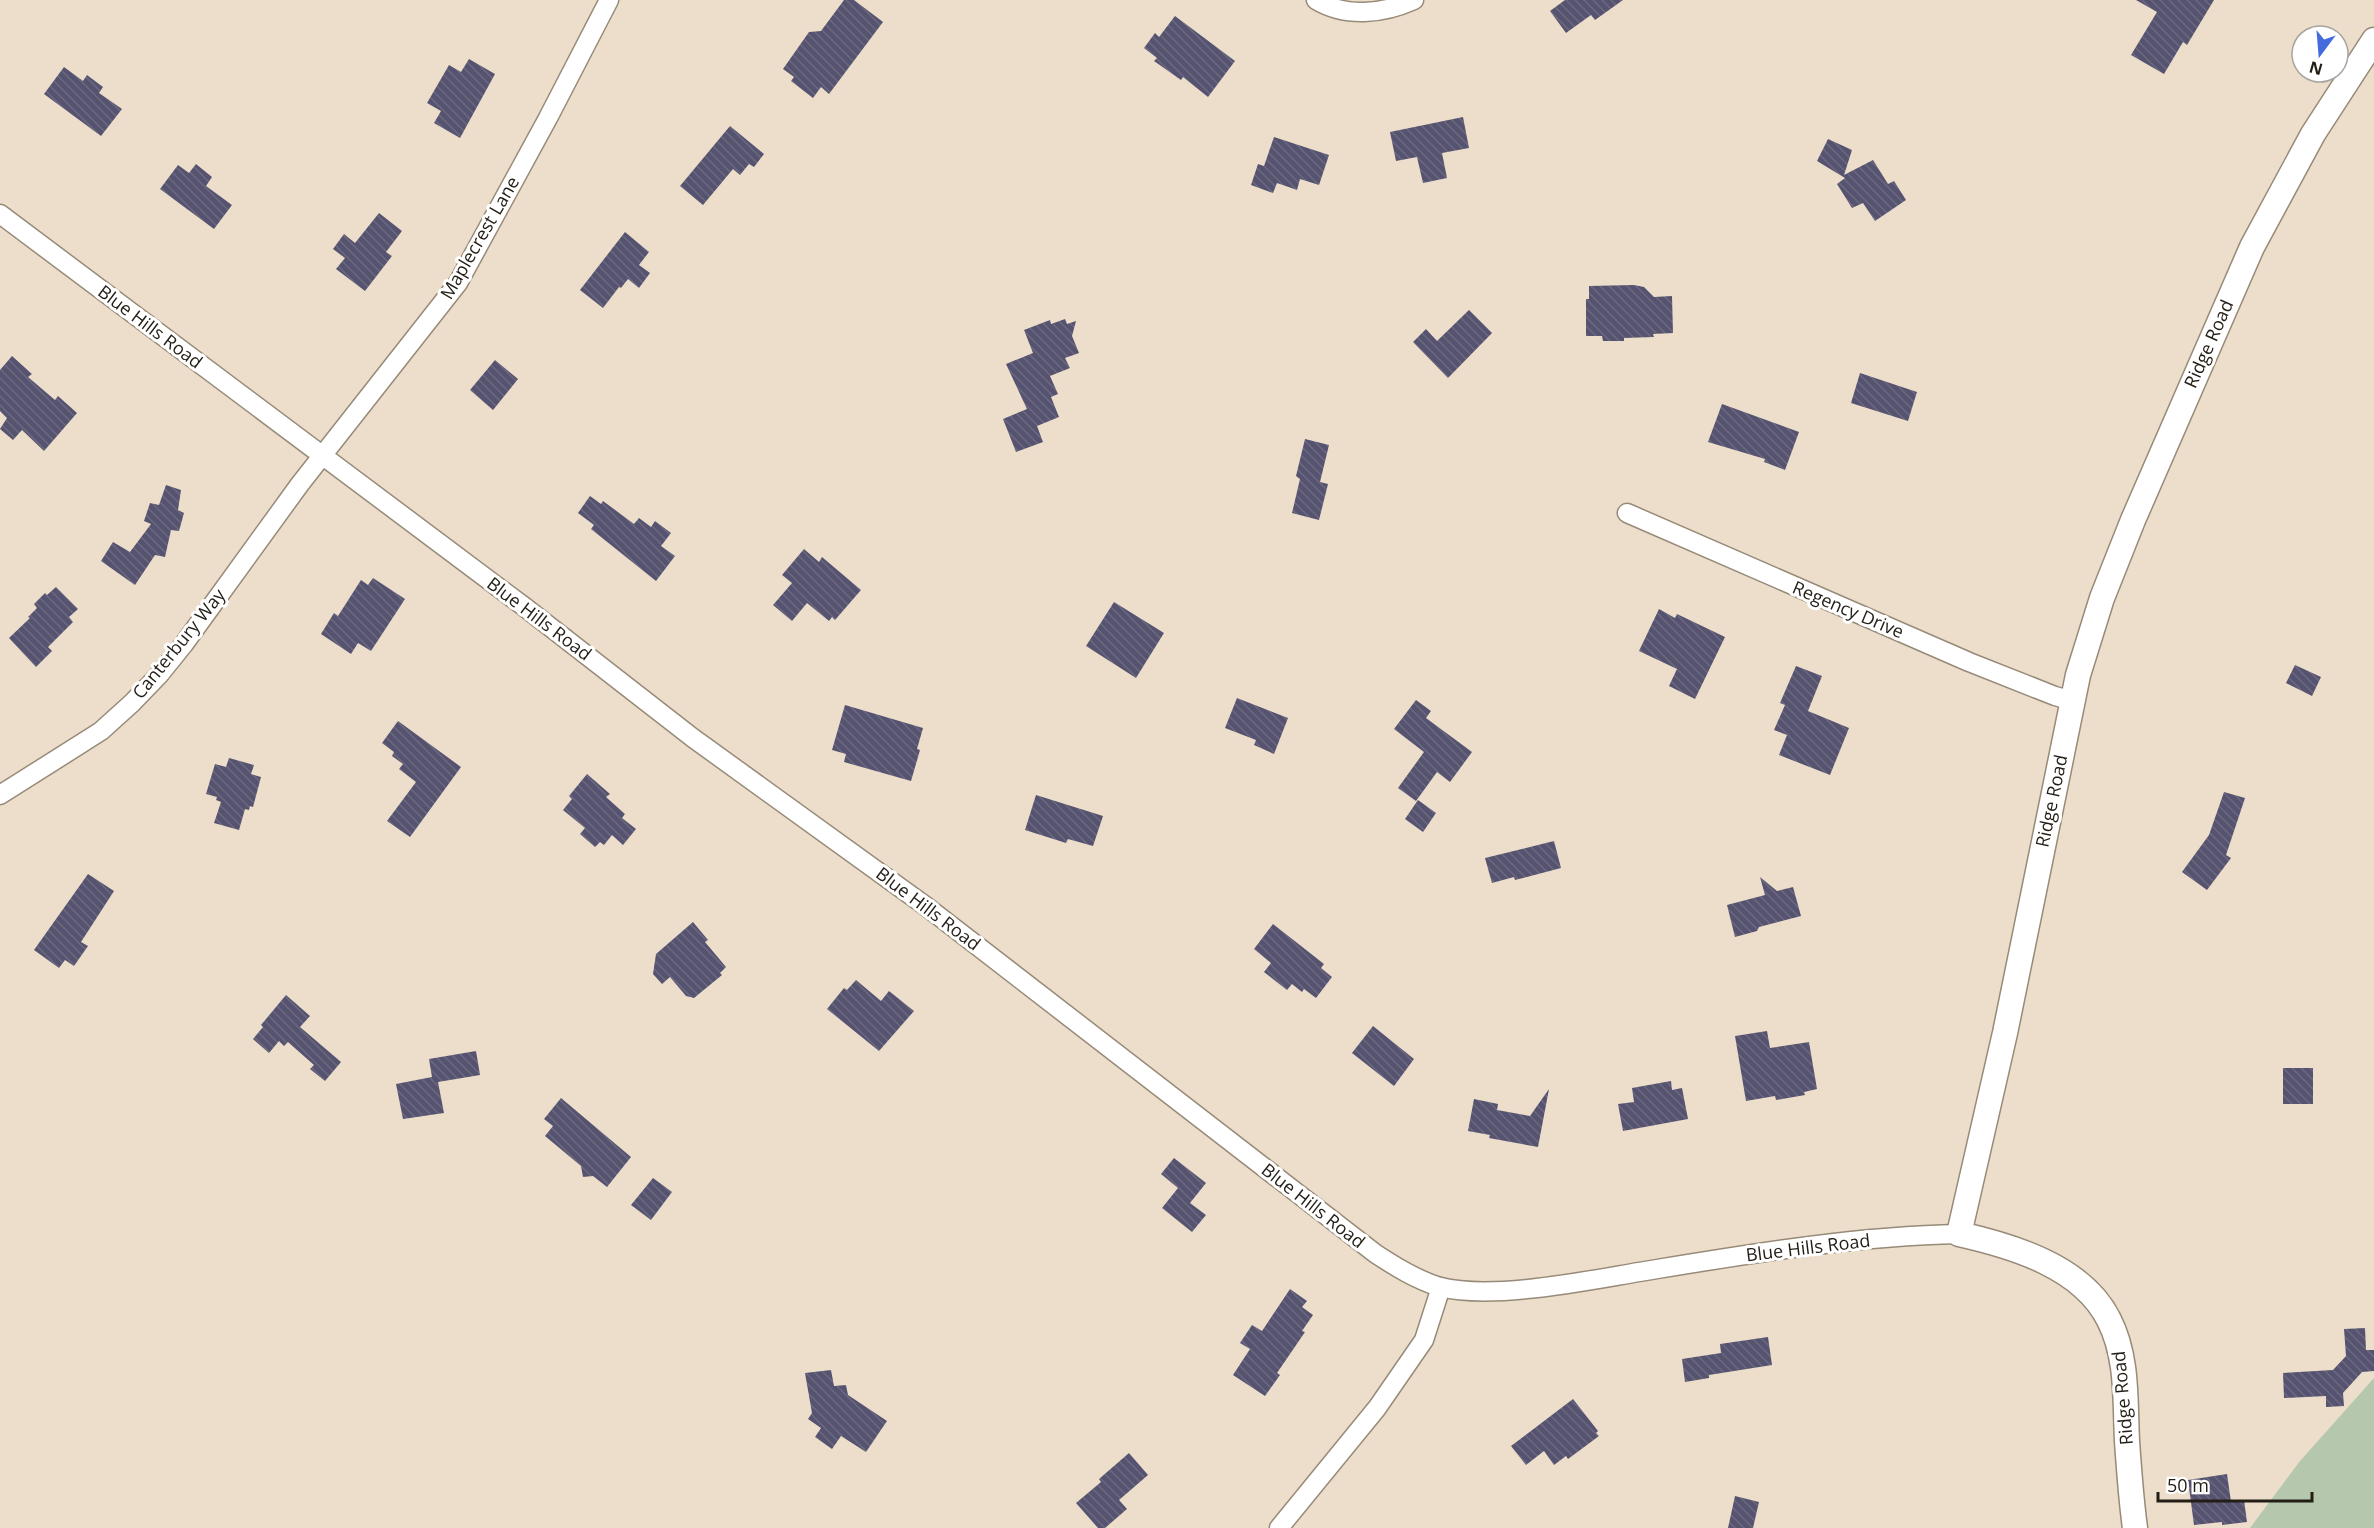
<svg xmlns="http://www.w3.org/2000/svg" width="2374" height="1528" viewBox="0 0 2374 1528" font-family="'Open Sans',sans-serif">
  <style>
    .grass { fill: #b5c8ad }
    .building { fill: url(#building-back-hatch) }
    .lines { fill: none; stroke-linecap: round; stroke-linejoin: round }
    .minor-casing { stroke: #978a78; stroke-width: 21 }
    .tertiary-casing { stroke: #978a78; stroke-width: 27 }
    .minor { stroke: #fff; stroke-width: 18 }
    .tertiary { stroke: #fff; stroke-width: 24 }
    .labels { text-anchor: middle; stroke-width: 6; stroke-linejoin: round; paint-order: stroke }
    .street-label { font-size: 18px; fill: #221d15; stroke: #fff }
  </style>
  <defs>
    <pattern id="building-back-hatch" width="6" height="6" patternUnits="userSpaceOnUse" patternTransform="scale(1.5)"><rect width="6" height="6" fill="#565371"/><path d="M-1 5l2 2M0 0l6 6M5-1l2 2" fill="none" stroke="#6b687f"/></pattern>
  </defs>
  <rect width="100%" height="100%" fill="#ecdeca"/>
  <path class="grass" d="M2374 1378V1528H2250L2300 1461Z"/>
  <g class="building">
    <path d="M844 0H854L883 22 829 94 821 87 813 98 791 81 794 77 783 69 809 32 821 31Z"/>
    <path d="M1565 0H1623L1595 20 1591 15 1566 33 1550 11Z"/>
    <path d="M2136 0H2214L2187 45 2183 42 2164 74 2131 55 2157 12Z"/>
    <path d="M1175 16 1235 61 1208 97 1183 77 1181 80 1154 61 1157 58 1144 48 1155 33 1159 37Z"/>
    <path d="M469 59 495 74 460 138 434 123 441 111 427 103 449 65 461 72Z"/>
    <path d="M64 67 83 81 87 75 103 87 99 93 122 109 101 136 44 94Z"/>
    <path d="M1463 117 1469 148 1442 153 1447 178 1423 183 1417 157 1396 161 1390 132Z"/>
    <path d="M730 126 764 154 754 167 749 164 740 175 733 169 703 205 680 186Z"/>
    <path d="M1274 137 1329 155 1319 185 1300 179 1297 190 1277 183 1273 193 1251 185 1258 164 1264 166Z"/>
    <path d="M1828 139 1852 150 1844 175 1873 160 1888 184 1894 181 1906 200 1875 221 1863 203 1852 208 1837 184 1845 178 1817 161Z"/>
    <path d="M196 164 212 177 206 186 232 205 214 229 160 189 178 165 189 173Z"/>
    <path d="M379 213 402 231 386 252 392 256 365 291 336 269 345 258 333 249 344 234 355 243Z"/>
    <path d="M625 232 649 252 639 265 650 273 639 288 628 279 621 288 619 287 603 308 580 290Z"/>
    <path d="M1634 285 1644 287 1654 297 1672 296 1673 333 1653 334 1654 337 1624 338V341H1603L1602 336H1586V299H1589V286Z"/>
    <path d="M1469 310 1492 333 1448 378 1413 342 1426 329 1437 341Z"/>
    <path d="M1065 319 1067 324 1076 321 1072 336 1079 353 1065 358 1070 368 1050 376 1058 394 1051 397 1059 417 1037 426 1043 442 1016 452 1003 419 1027 409 1006 364 1033 353 1024 330 1050 320 1051 324Z"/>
    <path d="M12 356 32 374 28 377 55 400 58 396 77 413 44 451 22 430 13 440 0 429 7 418 0 411V370Z"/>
    <path d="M495 360 518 379 493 410 470 390Z"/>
    <path d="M1860 373 1917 392 1908 421 1851 403Z"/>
    <path d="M1722 404 1799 432 1785 470 1764 462 1765 459 1708 442Z"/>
    <path d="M1305 439 1329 445 1320 482 1328 484 1319 520 1292 513 1300 479 1296 476Z"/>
    <path d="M166 485 181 490 178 510 184 513 179 531 171 530 165 557 155 555 135 585 101 561 113 542 130 552 151 524 144 521 150 503 159 505Z"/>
    <path d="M590 496 601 504 603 501 634 524 639 518 651 527 655 521 671 533 661 546 675 556 656 581 591 529 594 525 578 513Z"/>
    <path d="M804 549 819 562 822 557 861 590 835 620 832 617 829 621 807 603 792 621 773 605 792 583 782 575Z"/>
    <path d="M373 578 405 599 371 651 358 643 351 654 321 634 334 613 338 616 361 580 368 585Z"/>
    <path d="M56 587 78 609 69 617 73 622 48 647 52 651 36 667 9 638 30 618 28 617 37 608 34 604 45 593 47 595Z"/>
    <path d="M1114 602 1164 633 1136 678 1086 646Z"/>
    <path d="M1659 609 1675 618 1677 614 1725 637 1695 699 1669 686 1677 669 1639 651Z"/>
    <path d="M2295 665 2321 677 2312 696 2286 683Z"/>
    <path d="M1796 666 1822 676 1808 711 1849 728 1830 775 1779 755 1787 735 1774 730 1785 705 1780 703Z"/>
    <path d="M1237 698 1288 718 1274 754 1254 745 1256 740 1225 728Z"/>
    <path d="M1416 700 1431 711 1426 718 1472 752 1450 782 1437 772 1416 801 1398 788 1424 752 1394 729Z"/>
    <path d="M845 705 923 728 917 749 920 750 911 781 844 762 846 754 832 750Z"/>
    <path d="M398 721 461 767 410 837 387 821 416 782 399 769 403 764 392 756 394 752 382 743Z"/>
    <path d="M229 758 254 765 251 774 261 777 253 807 250 806 249 810 245 809 239 830 214 823 221 802 216 800 217 797 206 794 215 764 226 767Z"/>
    <path d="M587 774 610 794 606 797 625 814 622 818 636 829 623 845 612 835 604 845 600 842 595 847 580 834 585 828 563 810 572 799 569 796Z"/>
    <path d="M2224 792 2245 798 2226 855 2231 858 2207 890 2182 872 2209 835Z"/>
    <path d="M1036 795 1103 816 1093 846 1068 839 1066 843 1025 830Z"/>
    <path d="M1418 800 1436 813 1423 832 1405 819Z"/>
    <path d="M1554 841 1561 868 1515 880 1514 877 1492 883 1485 858Z"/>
    <path d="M88 874 114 891 81 942 88 946 74 966 65 960 59 968 34 950Z"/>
    <path d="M1760 877 1777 891 1793 887 1801 916 1759 927 1757 931 1735 937 1727 905 1765 895Z"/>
    <path d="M693 922 708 940 705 942 726 967 720 973 722 975 694 998 686 996 670 977 662 984 653 974 656 954Z"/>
    <path d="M1273 924 1324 964 1321 968 1332 977 1316 998 1304 989 1302 992 1292 984 1287 990 1264 972 1271 963 1254 949Z"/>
    <path d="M856 980 881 1001 889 991 914 1011 879 1051 827 1009 844 988 847 990Z"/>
    <path d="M286 995 310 1016 300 1027 341 1062 325 1081 310 1069 314 1065 288 1042 284 1046 279 1041 269 1053 253 1039 263 1027 261 1025Z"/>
    <path d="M1373 1026 1414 1059 1394 1086 1352 1053Z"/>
    <path d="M1767 1031 1770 1048 1809 1042 1817 1089 1804 1092 1805 1095 1776 1100 1775 1096 1746 1101 1735 1036Z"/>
    <path d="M476 1051 480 1075 438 1082 444 1113 403 1119 396 1084 432 1077 429 1059Z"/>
    <rect x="2283" y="1068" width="30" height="36"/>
    <path d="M1671 1081 1672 1090 1682 1088 1688 1119 1623 1131 1618 1104 1634 1102 1632 1088Z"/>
    <path d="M1549 1089 1538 1147 1489 1138 1490 1135 1468 1131 1474 1099 1498 1104 1497 1110 1530 1116Z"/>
    <path d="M561 1098 631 1157 607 1187 593 1176 583 1177 581 1166 545 1136 553 1126 544 1119Z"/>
    <path d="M1174 1158 1206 1183 1190 1203 1206 1215 1192 1232 1162 1208 1178 1188 1161 1174Z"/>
    <path d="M653 1178 672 1192 651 1220 631 1205Z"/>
    <path d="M1290 1289 1307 1301 1302 1307 1313 1315 1302 1331 1305 1332 1277 1373 1280 1375 1265 1396 1233 1375 1250 1349 1240 1343 1252 1325 1262 1331Z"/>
    <path d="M2365 1328 2366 1350H2374V1371L2362 1372 2343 1393 2344 1406 2326 1407V1396L2284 1398 2283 1373 2333 1370 2346 1356 2344 1329Z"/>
    <path d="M1768 1337 1772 1365 1709 1375V1378L1685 1382 1682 1359 1721 1353 1720 1344Z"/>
    <path d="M831 1370 834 1386 846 1385 848 1395 887 1421 866 1452 841 1436 832 1449 815 1437 821 1428 808 1419 812 1413 805 1373Z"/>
    <path d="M1573 1399 1598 1431 1596 1433 1599 1436 1568 1459 1566 1456 1554 1465 1544 1451 1526 1465 1511 1446Z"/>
    <path d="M1129 1453 1148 1475 1119 1500 1127 1509 1105 1528H1098L1076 1503 1101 1482 1099 1479Z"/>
    <path d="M2227 1474 2231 1502 2244 1500 2247 1522 2222 1525V1522L2194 1525 2188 1480Z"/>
    <path d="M1735 1496 1759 1502 1753 1528H1728Z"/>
  </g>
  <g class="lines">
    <defs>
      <g id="minor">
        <path d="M1316 0C1346 18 1383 14 1414 0"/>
        <path d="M0 214 522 605 693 738 927 907 1376 1254C1396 1267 1417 1280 1440 1287 1493 1300 1585 1281 1639 1272 1743 1255 1853 1236 1959 1234"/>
        <path d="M1627 513 1969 662 2055 696 2073 701"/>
        <path d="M0 795 101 731 132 703 159 675 184 644 300 484 458 283 548 118 609 0"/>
        <path d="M1279 1528 1377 1408 1424 1340 1441 1287"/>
      </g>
      <path id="tertiary" d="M2135 1528C2131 1499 2129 1470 2127 1441 2125 1401 2128 1357 2109 1320 2083 1267 2013 1246 1959 1234L2005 1033 2078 675 2102 598 2133 520 2252 247 2313 134 2374 40"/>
    </defs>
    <use href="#minor" class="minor-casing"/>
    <use href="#tertiary" class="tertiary-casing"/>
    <use href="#minor" class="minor"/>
    <use href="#tertiary" class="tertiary"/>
  </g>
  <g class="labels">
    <g class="street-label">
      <text transform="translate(480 238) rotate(-60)" y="6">Maplecrest Lane</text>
      <text transform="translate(150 327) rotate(37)" y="6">Blue Hills Road</text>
      <text transform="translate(2209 344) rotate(-66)" y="6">Ridge Road</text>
      <text transform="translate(1848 610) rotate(23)" y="6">Regency Drive</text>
      <text transform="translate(539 619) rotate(37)" y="6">Blue Hills Road</text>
      <text transform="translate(179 644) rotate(-51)" y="6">Canterbury Way</text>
      <text transform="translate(2052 801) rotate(-78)" y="6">Ridge Road</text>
      <text transform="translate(928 909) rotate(37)" y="6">Blue Hills Road</text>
      <text transform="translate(1313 1206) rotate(38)" y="6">Blue Hills Road</text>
      <text transform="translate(1808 1248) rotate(-7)" y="6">Blue Hills Road</text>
      <text transform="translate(2123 1398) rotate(-95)" y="6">Ridge Road</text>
    </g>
  </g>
  <g transform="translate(2320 54) rotate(196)"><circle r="28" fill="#ffffff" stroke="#a7a5a1" stroke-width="1.5"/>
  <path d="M0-4.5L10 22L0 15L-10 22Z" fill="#446bdd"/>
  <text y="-9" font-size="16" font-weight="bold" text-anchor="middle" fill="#221d15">N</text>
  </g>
  <path d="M2158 1492v9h154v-9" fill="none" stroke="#221d15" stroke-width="3"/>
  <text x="2167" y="1492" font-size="18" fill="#221d15" stroke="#ffffff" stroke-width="4.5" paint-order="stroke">50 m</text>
</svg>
